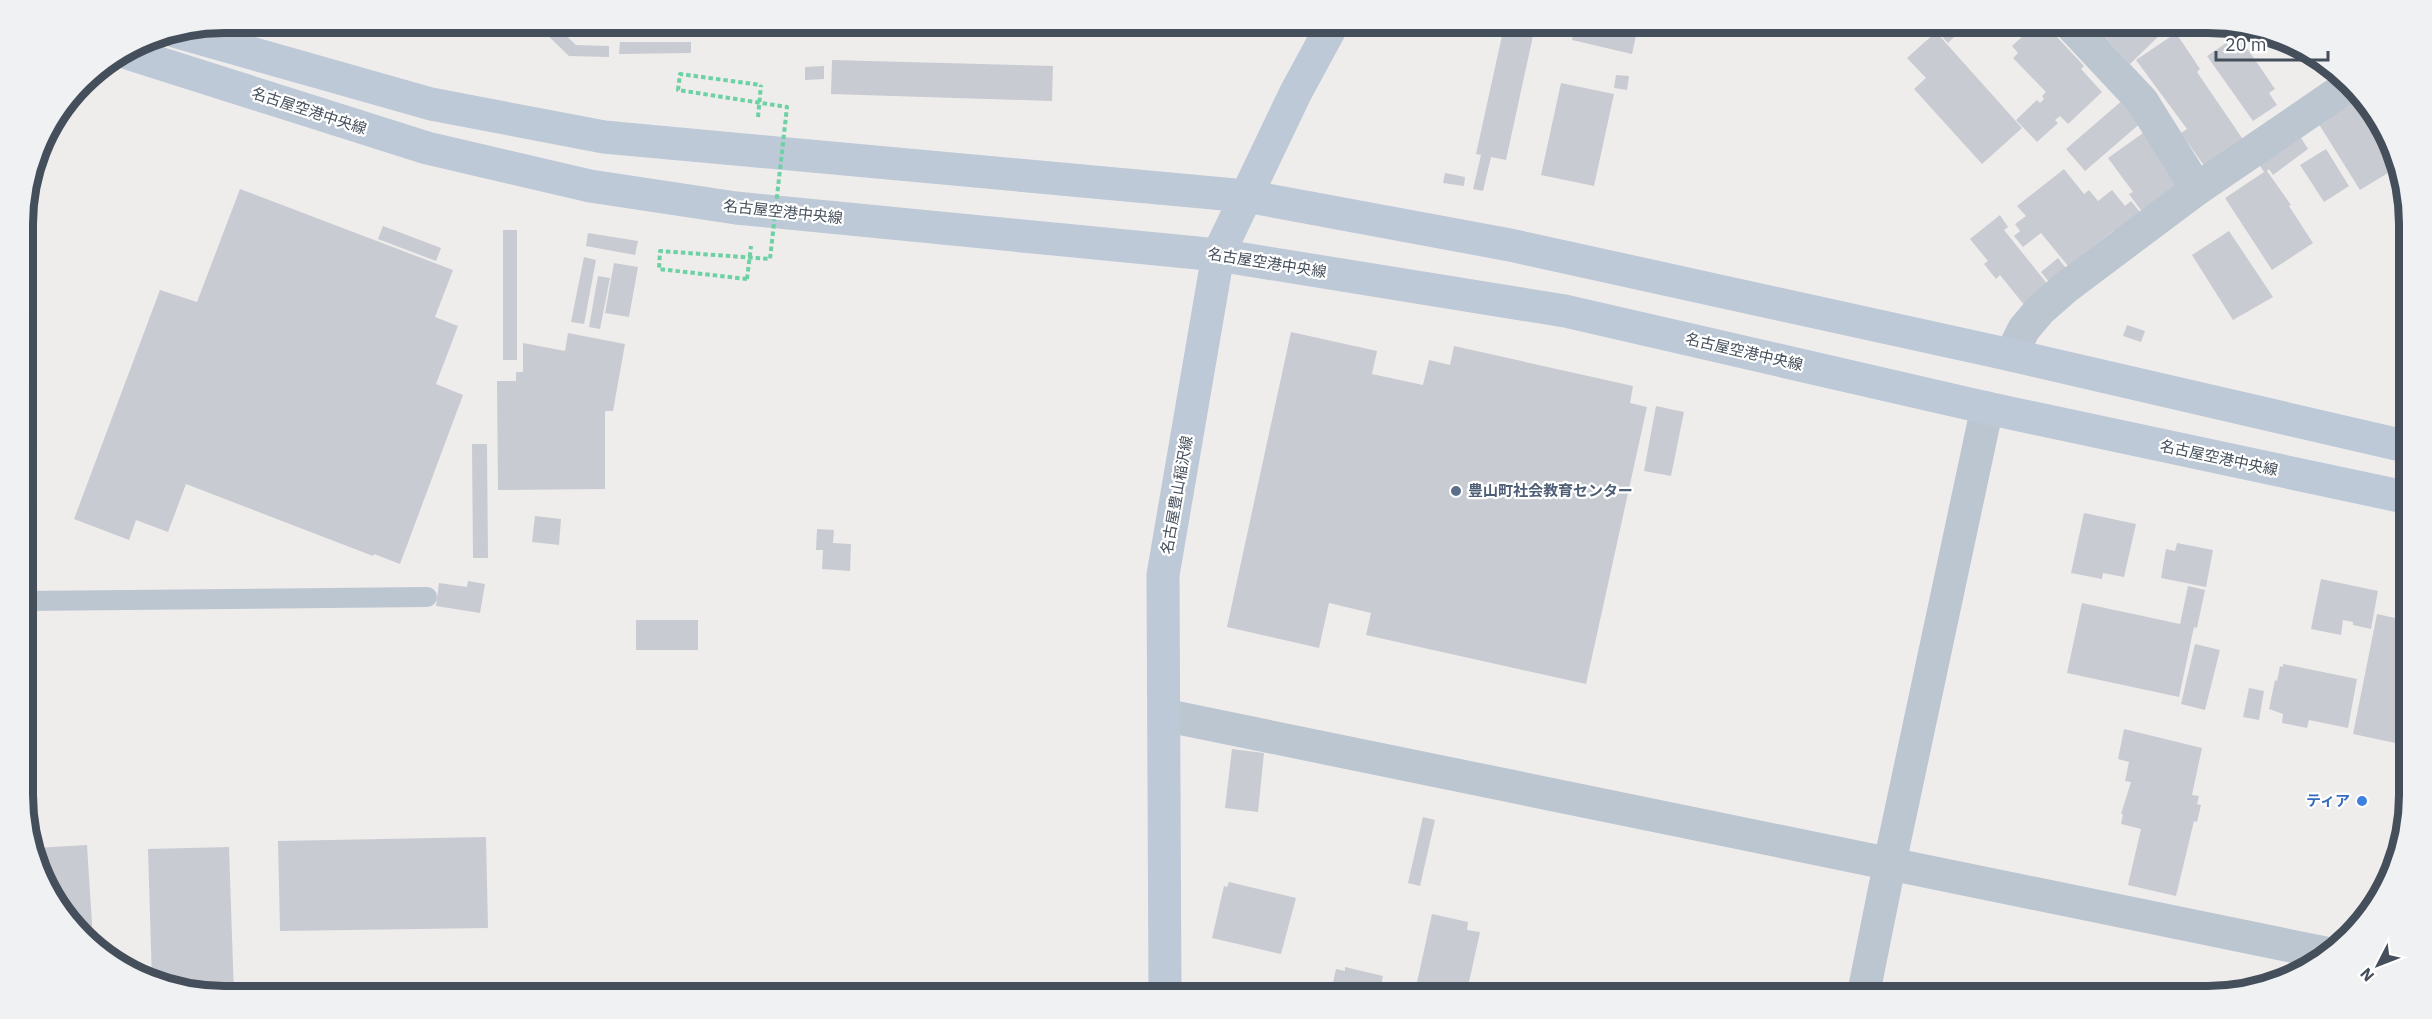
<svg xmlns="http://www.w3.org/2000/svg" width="2432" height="1019" viewBox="0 0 2432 1019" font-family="'IBM Plex Sans','Noto Sans JP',sans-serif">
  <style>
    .building { fill: #c9cbd2 }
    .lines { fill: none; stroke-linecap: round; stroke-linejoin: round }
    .path { stroke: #6dd1a4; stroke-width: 4; stroke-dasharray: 4.5 3; stroke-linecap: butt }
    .lane { stroke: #bcc6d0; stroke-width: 20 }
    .street { stroke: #bcc6d0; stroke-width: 33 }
    .secondary { stroke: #bdc9d7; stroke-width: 33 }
    .path-bridge { stroke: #6dd1a4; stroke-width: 4; stroke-dasharray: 4.5 3; stroke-linecap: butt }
    .service-dot { fill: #5c6f8a; stroke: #fff; stroke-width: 2 }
    .shop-dot { fill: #3f7fe0; stroke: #fff; stroke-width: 2 }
    .labels { text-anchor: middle; stroke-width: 4.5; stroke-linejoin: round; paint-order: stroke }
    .street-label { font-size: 15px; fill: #444f5b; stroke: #fff }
    .service-label { font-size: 15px; font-weight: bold; fill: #4e5e75; stroke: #fff; text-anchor: start }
    .shop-label { font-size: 15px; font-weight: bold; fill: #366cbe; stroke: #fff; text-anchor: end }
    .rim { fill: none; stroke: #444f5b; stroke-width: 8 }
  </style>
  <rect width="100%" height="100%" fill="#efecec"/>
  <g class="building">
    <path d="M534 22H552L576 45 609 46V57L569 56Z"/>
    <path d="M1505 22H1536L1506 160 1491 157 1483 191 1473 189 1481 155 1476 154Z"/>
    <path d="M1575 22H1639L1632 54 1572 40Z"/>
    <path d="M1929 22H1969L1948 43Z"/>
    <path d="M2038 22H2043L2084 66 2081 69 2102 92 2068 124 2060 116 2055 120 2058 123 2037 142 2016 120 2037 100 2040 103 2044 99 2042 96 2046 92 2013 58 2018 53 2012 46Z"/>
    <path d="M2091 22H2160L2166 29 2130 64Z"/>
    <path d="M1936 32 2022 128 1982 164 1914 89 1926 78 1907 58Z"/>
    <path d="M2176 33 2200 69 2197 72 2244 141 2205 167 2181 133 2187 129 2136 60Z"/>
    <path d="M2238 35 2275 89 2269 93 2277 105 2253 121 2207 56Z"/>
    <path d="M620 42H691V53L619 54Z"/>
    <path d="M2302 51 2315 61 2311 64 2305 63 2300 58Z"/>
    <path d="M832 60 1053 66 1052 101 831 94Z"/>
    <path d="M824 66V79L805 80V67Z"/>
    <path d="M1616 75 1629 76 1627 90 1614 88Z"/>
    <path d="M1561 83 1614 94 1594 186 1541 175Z"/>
    <path d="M2356 92 2368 101 2396 168 2360 190 2315 118Z"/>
    <path d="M2124 99 2143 121 2085 171 2066 149Z"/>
    <path d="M2143 133 2184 189 2146 217 2129 194 2133 192 2108 158Z"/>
    <path d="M2298 133 2308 149 2273 175 2269 169 2267 171 2291 205 2289 206 2313 243 2272 270 2225 198 2264 172 2257 161Z"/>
    <path d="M2326 149 2349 186 2324 202 2300 165Z"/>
    <path d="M2064 169 2084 194 2089 190 2098 201 2112 190 2125 206 2131 201 2144 217 2118 238 2113 231 2068 266 2041 233 2023 247 2014 236 2020 231 2015 224 2026 216 2017 206Z"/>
    <path d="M1445 173 1465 177 1464 186 1443 183Z"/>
    <path d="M240 189 453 270 435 317 458 326 436 384 463 395 400 564 374 554 373 556 186 484 168 532 136 520 129 540 74 519 160 290 197 302Z"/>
    <path d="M2000 215 2008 227 2004 230 2049 286 2025 306 2000 275 1996 279 1984 264 1988 261 1970 239Z"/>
    <path d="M383 226 441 248 436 261 378 239Z"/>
    <rect x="503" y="230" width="14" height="130"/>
    <path d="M2229 231 2273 297 2233 320 2192 255Z"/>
    <path d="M588 233 638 241 635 255 586 246Z"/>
    <path d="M584 257 596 260 584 324 571 322Z"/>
    <path d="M2058 258 2069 272 2052 286 2041 272Z"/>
    <path d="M614 263 638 267 629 317 605 313Z"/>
    <path d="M598 276 610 278 600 329 589 327Z"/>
    <path d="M2127 325 2145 331 2141 342 2123 336Z"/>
    <path d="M1291 332 1377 351 1372 374 1423 385 1429 360 1450 365 1454 346 1633 386 1630 403 1647 407 1586 684 1366 635 1371 613 1329 603 1319 648 1227 627Z"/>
    <path d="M568 333 625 344 613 411H605V489L498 490 497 381H516V372H523V343L565 351Z"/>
    <path d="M1656 406 1684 412 1671 476 1644 471Z"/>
    <path d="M472 444H487L488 558H473Z"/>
    <path d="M2084 513 2136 524 2124 577 2103 573 2102 579 2071 573Z"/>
    <path d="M535 516 561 519 559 545 532 542Z"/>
    <path d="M817 529 834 530 833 543 851 544 850 571 822 569 823 550H816Z"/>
    <path d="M2177 543 2213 550 2206 587 2161 578 2166 549 2175 551Z"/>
    <path d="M2321 579 2378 591 2371 629 2353 625V622L2343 620 2341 635 2311 629Z"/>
    <path d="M468 581 485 584 480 613 436 606 439 583 467 587Z"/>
    <path d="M2188 586 2205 590 2197 628 2194 627 2179 697 2067 673 2082 603 2180 624Z"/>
    <path d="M2377 614 2409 621V746L2353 734Z"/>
    <rect x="636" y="620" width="62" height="30"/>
    <path d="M2195 644 2220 650 2205 710 2181 704Z"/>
    <path d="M2283 664 2357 679 2348 728 2309 720 2307 728 2282 723 2283 714 2269 709 2275 680 2277 681 2280 666 2283 667Z"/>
    <path d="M2249 688 2264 691 2259 720 2243 717Z"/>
    <path d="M2124 729 2202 748 2192 795 2199 796 2197 804 2201 805 2197 822 2194 821 2176 896 2128 885 2141 829 2121 824 2123 814H2121L2131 782 2125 781 2129 762 2118 759Z"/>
    <path d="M1232 749 1264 753 1258 812 1225 808Z"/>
    <path d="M1423 817 1435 820 1420 886 1408 883Z"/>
    <path d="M486 837 488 928 280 931 278 841Z"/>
    <path d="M87 845 93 940 64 918 35 848Z"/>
    <path d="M229 847 234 996H224L152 982 148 849Z"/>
    <path d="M1229 882 1296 898 1281 954 1212 938 1224 886 1227 887Z"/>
    <path d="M1432 914 1468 922 1467 930 1480 932 1466 996H1414Z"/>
    <path d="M1345 967 1383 976 1379 996H1330L1336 969 1345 971Z"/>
  </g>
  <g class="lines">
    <g class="path">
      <path d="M758 117 761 85"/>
      <path d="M747 279 751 246"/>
    </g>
    <path class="lane" d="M24 601 427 597"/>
    <g class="street">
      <path d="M2068 22 2142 101 2197 189"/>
      <path d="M2011 355 2024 329 2040 310 2065 288 2197 189 2348 86"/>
      <path d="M1164 715 2330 954"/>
      <path d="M1863 996 1890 862 1987 408"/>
    </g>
    <g class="secondary">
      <path d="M177 32 431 104 604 137 1246 196 1510 245 2011 355 2409 447"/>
      <path d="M124 52 427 148 590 186 736 208 1218 255 1565 311 1987 408 2409 498"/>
      <path d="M1165 996 1163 575 1218 255 1296 92 1334 22"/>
    </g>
    <path class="path-bridge" d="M747 279 659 269 660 251 770 259 787 107 678 90 680 74 761 85"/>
  </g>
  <circle class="service-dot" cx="1456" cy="491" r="6"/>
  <circle class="shop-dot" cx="2362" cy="801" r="6"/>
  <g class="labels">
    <g class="street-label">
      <text transform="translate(309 111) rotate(18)" y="5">名古屋空港中央線</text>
      <text transform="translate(783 212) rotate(6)" y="5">名古屋空港中央線</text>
      <text transform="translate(1267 263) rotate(9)" y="5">名古屋空港中央線</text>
      <text transform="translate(1744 352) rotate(13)" y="5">名古屋空港中央線</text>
      <text transform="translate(2219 458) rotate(12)" y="5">名古屋空港中央線</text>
      <text transform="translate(1177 495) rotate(-80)" y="5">名古屋豊山稲沢線</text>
    </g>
    <g class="service-label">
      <text x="1468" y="496">豊山町社会教育センター</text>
    </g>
    <g class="shop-label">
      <text x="2350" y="806">ティア</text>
    </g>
  </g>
  <path d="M0 0H2432V1019H0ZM224 33H2208A191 191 0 0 1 2399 224V795A191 191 0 0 1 2208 986H224A191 191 0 0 1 33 795V224A191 191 0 0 1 224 33Z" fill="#f0f1f2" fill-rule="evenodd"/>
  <path class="rim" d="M224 33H2208A191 191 0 0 1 2399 224V795A191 191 0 0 1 2208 986H224A191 191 0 0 1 33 795V224A191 191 0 0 1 224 33Z"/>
  <g transform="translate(2378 965) rotate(228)" stroke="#ffffff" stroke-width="4.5" paint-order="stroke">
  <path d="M0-4.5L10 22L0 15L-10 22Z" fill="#444f5b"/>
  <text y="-9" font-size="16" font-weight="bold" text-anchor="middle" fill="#444f5b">N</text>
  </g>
  <path d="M2216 51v9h112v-9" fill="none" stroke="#444f5b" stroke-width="3"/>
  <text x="2225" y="51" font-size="18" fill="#444f5b" stroke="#ffffff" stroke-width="4.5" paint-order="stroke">20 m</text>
</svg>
